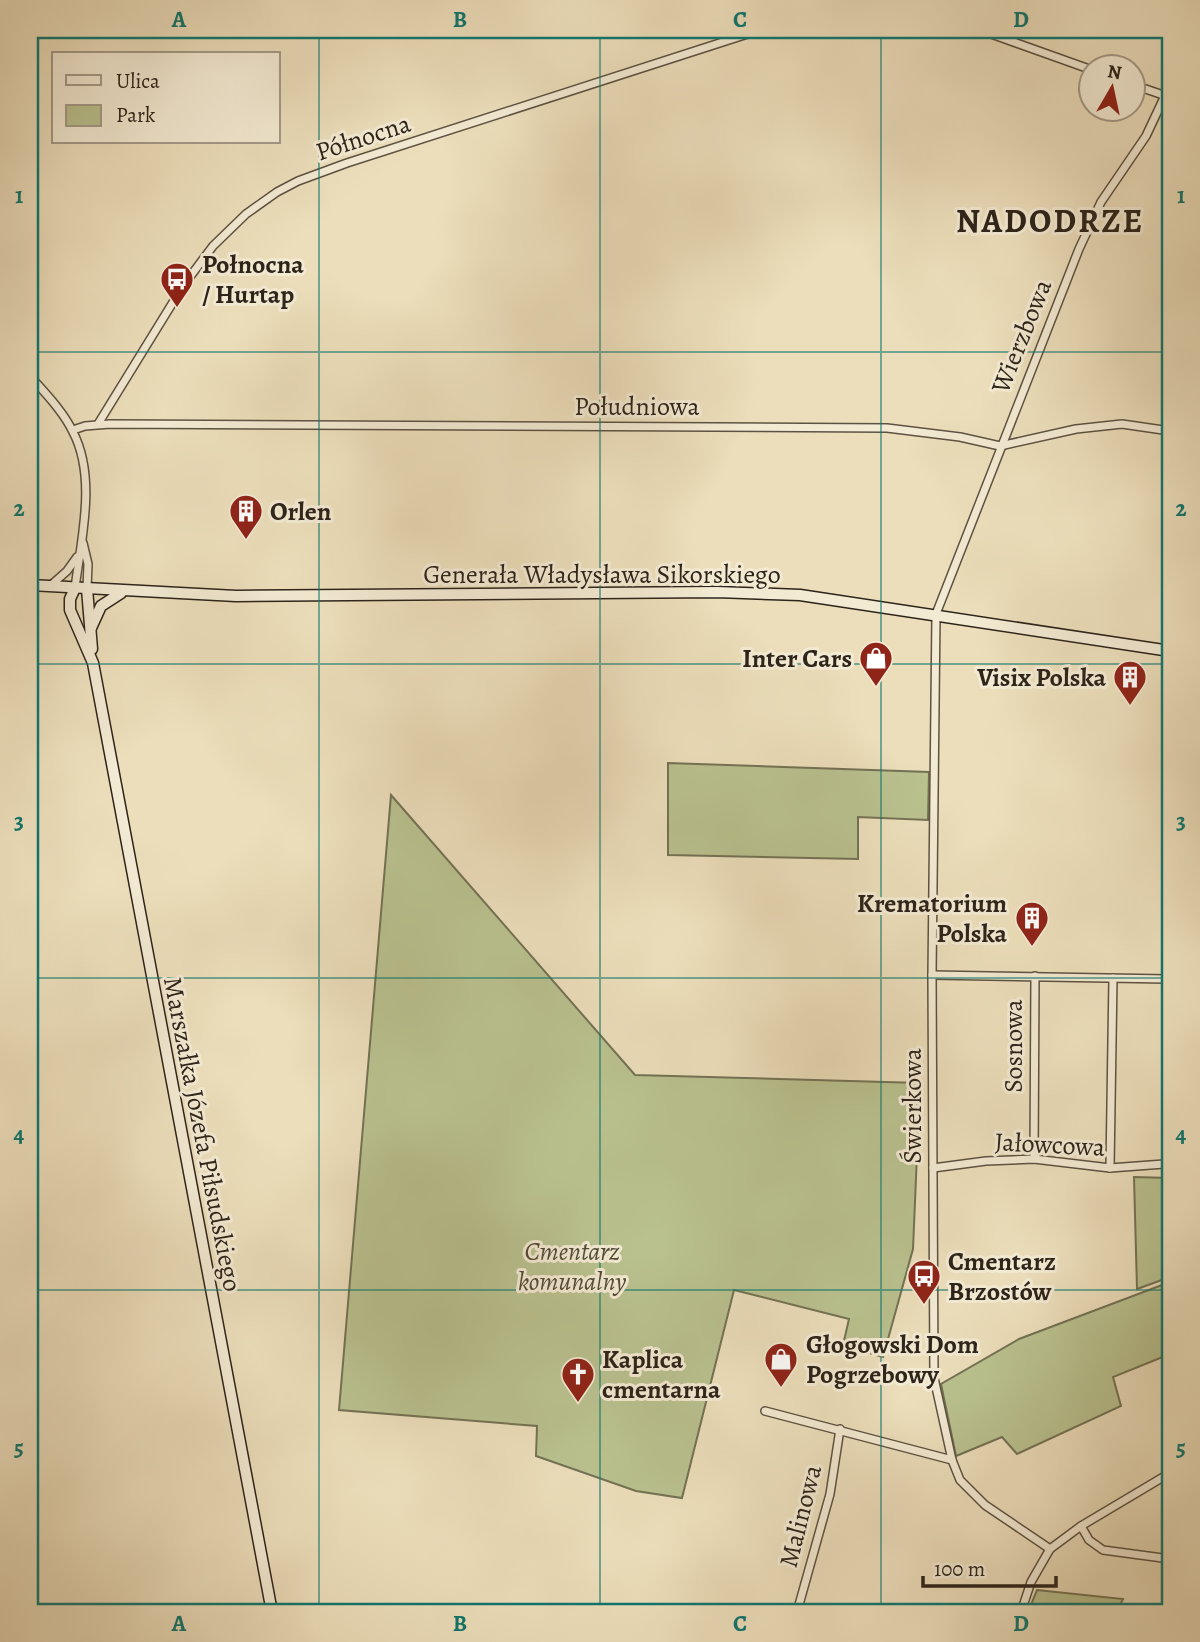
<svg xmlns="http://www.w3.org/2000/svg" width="1200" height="1642" viewBox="0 0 1200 1642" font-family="Alegreya,serif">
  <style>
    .green { fill: #b9c18f; stroke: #737254; stroke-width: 2 }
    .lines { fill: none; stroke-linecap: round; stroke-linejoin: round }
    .street-casing { stroke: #5d5242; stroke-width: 10 }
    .secondary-casing { stroke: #2d241a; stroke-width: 13 }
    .street { stroke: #f3ead3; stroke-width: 7 }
    .secondary { stroke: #f3ead3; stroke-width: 10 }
    .grid { fill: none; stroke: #0f766e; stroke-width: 2; stroke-opacity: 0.55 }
    .labels { text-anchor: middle; stroke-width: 6; stroke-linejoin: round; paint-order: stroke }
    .street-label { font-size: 26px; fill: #2d241a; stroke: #f3ead3 }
    .poi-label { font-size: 26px; font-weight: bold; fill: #2d241a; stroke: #f3ead3; text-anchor: start }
    .park-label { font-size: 26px; font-style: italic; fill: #504b37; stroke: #f3ead3 }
    .district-label { font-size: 33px; font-weight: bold; letter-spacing: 2px; fill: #2d241a; stroke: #f3ead3 }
    .neatline { fill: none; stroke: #0f766e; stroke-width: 2.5 }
    .grid-label { font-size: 23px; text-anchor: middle; font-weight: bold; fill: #0f766e }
  </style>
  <rect width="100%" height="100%" fill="#ecdebb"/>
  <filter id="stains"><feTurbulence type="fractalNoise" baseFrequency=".00286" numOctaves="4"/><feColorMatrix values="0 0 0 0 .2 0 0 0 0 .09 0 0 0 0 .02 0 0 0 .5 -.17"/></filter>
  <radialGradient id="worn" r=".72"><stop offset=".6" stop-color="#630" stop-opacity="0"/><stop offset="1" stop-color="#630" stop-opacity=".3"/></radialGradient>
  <g class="green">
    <path d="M668 763 929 772 928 820 858 817V859L668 855Z"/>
    <path d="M391 795 635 1075 920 1083 913 1249 883 1357 843 1345 849 1319 734 1290 682 1498 636 1491 536 1456 537 1426 339 1410Z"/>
    <path d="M1134 1177 1170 1178V1277L1137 1289Z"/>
    <path d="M1170 1282V1354L1113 1377 1121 1406 1017 1454 1002 1437 956 1456 941 1384 1019 1339Z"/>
    <path d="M1037 1590 1123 1599 1120 1605 1122 1607 1119 1612H1028Z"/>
  </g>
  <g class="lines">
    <defs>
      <g id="street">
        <path d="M980 30 1092 70"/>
        <path d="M1134 85 1169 97"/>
        <path d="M30 376C45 393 63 411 73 432 97 478 81 540 75 588"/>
        <path d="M98 424 183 286 213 246 246 214 277 192 298 181 347 163 760 30"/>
        <path d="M73 430 85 426 110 424 887 428 960 437 1000 446 1076 429 1122 424 1170 431"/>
        <path d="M83 543 88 564 87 589"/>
        <path d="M50 586 67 571 77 557"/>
        <path d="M932 975 1168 979"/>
        <path d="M1034 1159 1035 976"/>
        <path d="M933 1168 986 1161 1034 1159 1110 1168 1164 1164"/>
        <path d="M1110 1168 1113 978"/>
        <path d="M765 1411 952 1460"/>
        <path d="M1081 1526 1089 1540 1103 1550 1170 1559"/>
        <path d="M1050 1549 985 1505 960 1480 952 1460 934 1378 932 975 936 614 1079 249 1101 202 1146 136 1170 85"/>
        <path d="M797 1612 830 1494 840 1429"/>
        <path d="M1021 1612 1031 1582 1050 1549 1081 1526 1170 1473"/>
      </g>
      <g id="secondary">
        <path d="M30 585 236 596 717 592 800 595 1170 651"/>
        <path d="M75 588 70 599V610L93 663 272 1612"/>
        <path d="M87 589 92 649"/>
        <path d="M91 628 101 606 121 593"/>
      </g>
    </defs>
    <use href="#street" class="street-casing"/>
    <use href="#secondary" class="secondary-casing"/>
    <use href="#street" class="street"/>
    <use href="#secondary" class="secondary"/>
  </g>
  <path class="grid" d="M319 30V1612M600 30V1612M881 30V1612M30 352H1170M30 664H1170M30 978H1170M30 1290H1170"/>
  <defs>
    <symbol id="bus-pin" viewBox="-11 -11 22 30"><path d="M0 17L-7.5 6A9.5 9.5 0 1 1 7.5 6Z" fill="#8f2418" stroke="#f3ead3"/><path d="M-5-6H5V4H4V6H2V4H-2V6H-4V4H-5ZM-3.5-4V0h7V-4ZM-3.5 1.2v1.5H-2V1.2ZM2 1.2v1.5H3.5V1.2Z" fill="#fff"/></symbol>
    <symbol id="building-pin" viewBox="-11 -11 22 30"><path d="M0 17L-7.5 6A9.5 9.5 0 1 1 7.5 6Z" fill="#8f2418" stroke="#f3ead3"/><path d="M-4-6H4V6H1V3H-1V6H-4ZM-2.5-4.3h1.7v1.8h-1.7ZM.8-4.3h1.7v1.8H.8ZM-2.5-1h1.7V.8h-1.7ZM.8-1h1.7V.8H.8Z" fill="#fff"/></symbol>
    <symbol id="shop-pin" viewBox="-11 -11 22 30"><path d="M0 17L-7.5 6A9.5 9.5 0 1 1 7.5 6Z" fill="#8f2418" stroke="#f3ead3"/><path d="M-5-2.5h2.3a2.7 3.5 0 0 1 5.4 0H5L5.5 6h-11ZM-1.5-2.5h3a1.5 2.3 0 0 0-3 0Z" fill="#fff"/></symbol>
    <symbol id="church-pin" viewBox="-11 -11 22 30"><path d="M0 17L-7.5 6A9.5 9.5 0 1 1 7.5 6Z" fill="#8f2418" stroke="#f3ead3"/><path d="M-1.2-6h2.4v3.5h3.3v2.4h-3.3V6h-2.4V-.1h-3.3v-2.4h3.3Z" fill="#fff"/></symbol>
  </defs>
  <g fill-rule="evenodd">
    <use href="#bus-pin" x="158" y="260" width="38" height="52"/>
    <use href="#building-pin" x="227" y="492" width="38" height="52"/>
    <use href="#shop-pin" x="857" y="639" width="38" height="52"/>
    <use href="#building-pin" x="1111" y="658" width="38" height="52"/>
    <use href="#building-pin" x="1013" y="899" width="38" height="52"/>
    <use href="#bus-pin" x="905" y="1257" width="38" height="52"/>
    <use href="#shop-pin" x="762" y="1340" width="38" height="52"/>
    <use href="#church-pin" x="559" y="1355" width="38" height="52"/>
  </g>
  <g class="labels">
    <g class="street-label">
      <text transform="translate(363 137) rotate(-18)" y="9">Północna</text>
      <text transform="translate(1021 336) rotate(-68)" y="9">Wierzbowa</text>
      <text x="637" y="415">Południowa</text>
      <text x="602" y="583">Generała Władysława Sikorskiego</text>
      <text transform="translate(1013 1046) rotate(-90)" y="9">Sosnowa</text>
      <text transform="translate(912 1106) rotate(-90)" y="9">Świerkowa</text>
      <text transform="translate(203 1134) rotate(79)" y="9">Marszałka Józefa Piłsudskiego</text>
      <text transform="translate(1050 1144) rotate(3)" y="9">Jałowcowa</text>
      <text transform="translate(800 1516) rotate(-76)" y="9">Malinowa</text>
    </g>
    <g class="poi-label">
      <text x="202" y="273">Połnocna<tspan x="202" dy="30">/ Hurtap</tspan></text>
      <text x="270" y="520">Orlen</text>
      <text x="852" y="667" text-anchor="end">Inter Cars</text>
      <text x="1106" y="686" text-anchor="end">Visix Polska</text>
      <text x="1007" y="912" text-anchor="end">Krematorium<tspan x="1007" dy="30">Polska</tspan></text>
      <text x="948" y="1270">Cmentarz<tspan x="948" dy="30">Brzostów</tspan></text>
      <text x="806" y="1353">Głogowski Dom<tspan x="806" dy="30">Pogrzebowy</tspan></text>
      <text x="602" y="1368">Kaplica<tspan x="602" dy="30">cmentarna</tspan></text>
    </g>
    <g class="park-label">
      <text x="572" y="1260">Cmentarz<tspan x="572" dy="30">komunalny</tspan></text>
    </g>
    <g class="district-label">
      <text x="1050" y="232">NADODRZE</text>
    </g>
  </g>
  <rect width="1200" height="1642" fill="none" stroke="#ecdebb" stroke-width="77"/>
  <rect x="52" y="52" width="228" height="91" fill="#f3ead3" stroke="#a49b89" stroke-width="2"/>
  <rect x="66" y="75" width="35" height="10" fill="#f3ead3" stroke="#a49b89" stroke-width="2"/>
  <text x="116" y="88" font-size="21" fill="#2d241a">Ulica</text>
  <rect x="66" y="105" width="35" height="21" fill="#b9c18f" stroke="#a49b89" stroke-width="2"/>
  <text x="116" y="122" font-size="21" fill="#2d241a">Park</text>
  <g transform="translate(1112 88) rotate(9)"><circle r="33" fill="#f3ead3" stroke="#a49b89" stroke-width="2"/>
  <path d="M0-5L12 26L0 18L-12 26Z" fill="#8f2418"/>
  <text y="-10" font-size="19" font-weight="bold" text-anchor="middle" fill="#2d241a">N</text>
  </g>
  <path d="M923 1576v10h133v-10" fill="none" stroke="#2d241a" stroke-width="3.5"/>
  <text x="934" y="1576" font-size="21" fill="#2d241a" stroke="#f3ead3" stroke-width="5" paint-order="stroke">100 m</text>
  <rect x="38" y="38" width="1124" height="1566" class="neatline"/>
  <g class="grid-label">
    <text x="179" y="27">A</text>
    <text x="460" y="27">B</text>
    <text x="740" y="27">C</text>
    <text x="1021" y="27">D</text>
    <text x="19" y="203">1</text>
    <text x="1181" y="203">1</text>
    <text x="19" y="516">2</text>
    <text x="1181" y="516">2</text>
    <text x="19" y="829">3</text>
    <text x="1181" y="829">3</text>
    <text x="19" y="1142">4</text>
    <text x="1181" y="1142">4</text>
    <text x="19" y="1455">5</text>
    <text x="1181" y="1455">5</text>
    <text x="179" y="1631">A</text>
    <text x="460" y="1631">B</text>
    <text x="740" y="1631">C</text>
    <text x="1021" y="1631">D</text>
  </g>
  <rect width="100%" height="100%" filter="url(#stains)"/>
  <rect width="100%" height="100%" fill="url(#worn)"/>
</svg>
